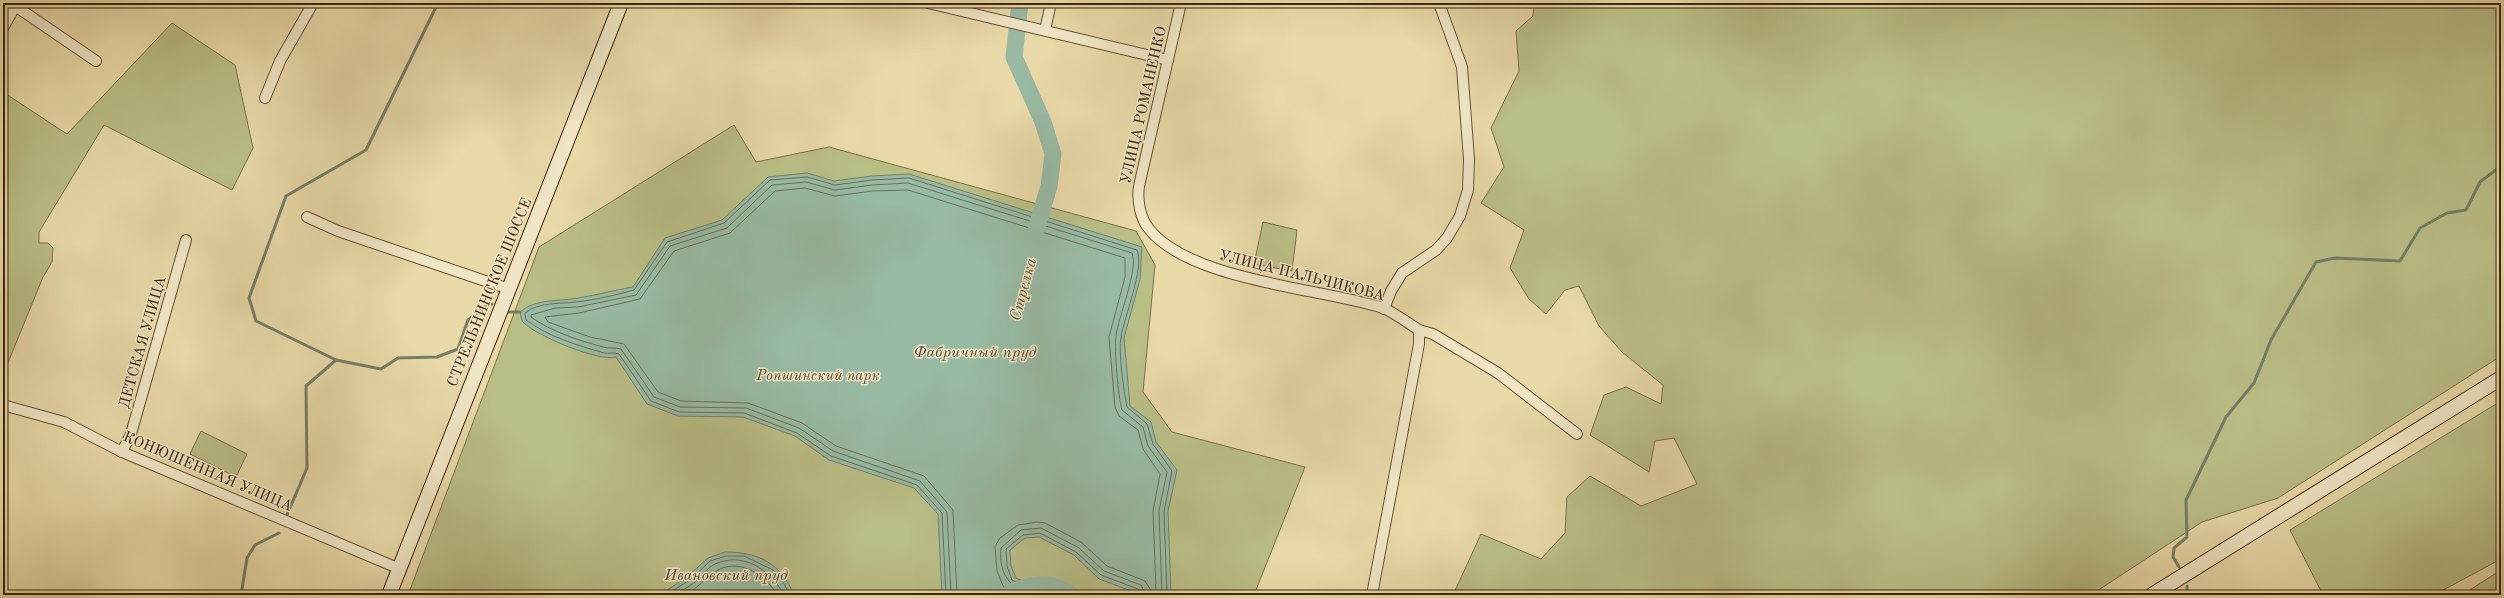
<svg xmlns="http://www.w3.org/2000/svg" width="2504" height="598" viewBox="0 0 2504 598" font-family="'Old Standard TT',serif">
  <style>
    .green { fill: #b9be85; stroke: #7a7249 }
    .water { fill: #98baa5; stroke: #737f68 }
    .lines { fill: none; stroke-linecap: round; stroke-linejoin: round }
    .shore { stroke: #6a7059; stroke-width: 1 }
    .stream { stroke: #737f68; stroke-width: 3 }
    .river { stroke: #98baa5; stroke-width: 17 }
    .street-casing { stroke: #665334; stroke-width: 12 }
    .secondary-casing { stroke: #3b260d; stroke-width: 16 }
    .street { stroke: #f0e6c6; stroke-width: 10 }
    .secondary { stroke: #f0e6c6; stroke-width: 14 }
    .labels { text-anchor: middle; stroke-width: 3; stroke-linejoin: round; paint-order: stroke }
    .street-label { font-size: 15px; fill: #3b260d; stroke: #f0e6c6 }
    .park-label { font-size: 15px; font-style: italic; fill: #5a4c2b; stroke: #f0e6c6 }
    .water-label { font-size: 16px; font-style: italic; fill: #524b33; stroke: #f0e6c6 }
  </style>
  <rect width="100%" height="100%" fill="#e8d9a7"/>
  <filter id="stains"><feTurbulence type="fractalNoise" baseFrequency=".005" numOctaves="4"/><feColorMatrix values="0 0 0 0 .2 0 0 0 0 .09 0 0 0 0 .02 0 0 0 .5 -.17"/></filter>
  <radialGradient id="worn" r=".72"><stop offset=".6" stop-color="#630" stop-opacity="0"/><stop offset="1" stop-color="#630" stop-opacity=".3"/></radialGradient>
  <g class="green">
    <path d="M1534 3H2501V356L2278 498 2202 522 2091 595H1453L1481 534 1541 559 1565 533 1567 497 1590 476 1641 506 1697 484 1674 438 1655 441 1649 472 1590 435 1604 395 1626 387 1661 404 1663 385 1622 352 1599 326 1579 286 1565 290 1546 314 1529 299 1510 268 1524 230 1481 203 1504 167 1491 128 1519 71 1516 31 1533 16Z"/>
    <path d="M172 23 235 65 253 148 232 190 104 125 39 232V243H48L53 248 52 262 43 277 3 375V92L67 134Z"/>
    <path d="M734 125 756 162 829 147 1136 231 1155 265 1143 392 1172 432 1305 467 1254 595H408L539 247Z"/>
    <path d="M1263 222 1297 230 1292 271 1254 264Z"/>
    <path d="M2501 401V559L2434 595H2323L2290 530Z"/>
    <path d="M201 431 247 454 236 477 190 454Z"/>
    <path d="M2501 570V595H2462Z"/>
  </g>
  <g class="water">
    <path d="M807 173 834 181 872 176 909 174 1142 247 1140 279 1124 338 1130 406 1151 422 1156 442 1177 470 1168 511 1171 595H1142L1099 579 1074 555 1039 537 1025 538 1010 550 1011 566 1016 578 1032 585 1027 595H942L938 514 914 488 829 460 795 436 743 417 678 416 647 404 616 357C599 362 537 336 524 323 521 321 521 316 520 312 537 298 557 302 578 298 597 295 615 290 633 287L665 238 722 220 768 177Z"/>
    <path d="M725 552C758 552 781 563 794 595H660L688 576 708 558Z"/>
  </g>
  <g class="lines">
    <g class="shore">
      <path d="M666 595 691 579 710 561 726 556H744L773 570 781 578 790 595"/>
      <path d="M674 595C681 591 689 587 695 582 701 577 706 569 713 565 742 550 771 570 784 595"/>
      <path d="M686 595C697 588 705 579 715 572 737 556 767 575 777 595"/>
      <path d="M946 595 942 513 917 485 831 456 797 433 744 413 679 412 651 401 619 354C614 352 609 354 604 353 577 345 549 337 526 320L525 313C539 302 559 304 576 302 595 300 616 295 634 290L667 242 724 223 770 180 807 177 835 185 872 180 909 178 1137 250C1145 267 1124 317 1121 337 1118 351 1124 392 1127 407L1147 424 1153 444 1172 471 1164 511 1167 595"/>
      <path d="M951 595 947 512 920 481 833 451 799 428 746 408 680 407 654 397 621 349C615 347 609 349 603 347 578 340 552 332 531 317V315L555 308 578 307 636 295 670 246 727 228 772 185 806 182 835 190 872 185 908 183 1132 253C1139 269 1118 317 1116 336 1114 349 1118 397 1122 410L1143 427 1148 446 1167 472 1159 511 1162 595"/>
      <path d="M957 595 953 510 924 476 836 446 802 423 748 403 681 401 658 392 624 344 590 337 548 322 545 317 579 313 640 299 674 251 730 233 775 191 805 188 835 196 873 191 908 190 1125 258V277L1109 337 1115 407 1119 416 1138 430 1143 449 1160 474 1153 511 1156 591 1152 592 1145 581 1107 566 1081 542 1045 523 1037 522 1018 525 1000 538 995 546 997 571 1003 586 1012 595"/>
      <path d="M1018 595 1019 589C1004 581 999 565 1001 548L1021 530 1041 528 1079 548 1104 571 1141 585 1146 595"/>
      <path d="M1024 595 1025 587 1012 580 1007 566 1006 549 1023 535 1040 533 1076 552 1101 575 1138 589 1141 595"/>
    </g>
    <g class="stream">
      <path d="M508 312H520"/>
      <path d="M336 360 381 369 398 358 437 357 458 349 468 320 489 304H492"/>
      <path d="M286 517 307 468 306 386 336 360 256 321 249 298 286 196 366 150 438 3"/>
      <path d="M2179 567 2173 557 2174 548 2187 537 2186 500 2226 417 2254 383 2271 340 2316 262 2335 258 2400 261 2420 228 2447 213 2466 210 2480 182 2501 166"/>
      <path d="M241 595 247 558 255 545 279 533"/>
      <path d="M2187 595V586"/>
    </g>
    <g class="river">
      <path d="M1020 3 1014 57 1043 122 1053 154 1049 186 1034 237"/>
      <path d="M1011 592C1037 583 1048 580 1072 595"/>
    </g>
    <defs>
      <g id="street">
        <path d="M11 3 96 61"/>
        <path d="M928 3 1168 60"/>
        <path d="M1181 3 1139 186C1137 200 1140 218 1149 229 1191 281 1320 288 1383 308 1395 313 1408 323 1419 330V344L1372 595"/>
        <path d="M3 28 17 3"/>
        <path d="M1045 30 1051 3"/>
        <path d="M265 98 280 61 313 3"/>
        <path d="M307 217 338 231 509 289"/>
        <path d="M1384 309 1391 291 1402 273 1436 250 1447 238 1460 216 1468 190 1469 159 1462 67 1439 3"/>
        <path d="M1419 330 1433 334 1498 373 1577 434"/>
        <path d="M3 405 64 422 122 452 400 569"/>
        <path d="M122 452 131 434 186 240"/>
      </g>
      <g id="secondary">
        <path d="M389 595 621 3"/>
        <path d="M2152 595 2501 378"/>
      </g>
    </defs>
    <use href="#street" class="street-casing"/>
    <use href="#secondary" class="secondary-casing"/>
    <use href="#street" class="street"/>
    <use href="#secondary" class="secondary"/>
  </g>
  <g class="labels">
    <g class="street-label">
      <text transform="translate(1143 105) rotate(-77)" y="5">УЛИЦА РОМАНЕНКО</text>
      <text transform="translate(1302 275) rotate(14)" y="5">УЛИЦА ПАЛЬЧИКОВА</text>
      <text transform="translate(489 292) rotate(-68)" y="5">СТРЕЛЬНИНСКОЕ ШОССЕ</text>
      <text transform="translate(142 342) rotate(-74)" y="5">ДЕТСКАЯ УЛИЦА</text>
      <text transform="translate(208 471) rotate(23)" y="5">КОНЮШЕННАЯ УЛИЦА</text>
    </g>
    <g class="park-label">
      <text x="818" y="380">Ропшинский парк</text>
    </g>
    <g class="water-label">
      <text transform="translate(1022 289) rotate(-75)" y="6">Стрелка</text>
      <text x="975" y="357">Фабричный пруд</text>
      <text x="726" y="580">Ивановский пруд</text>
    </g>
  </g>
  <rect width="2504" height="598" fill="none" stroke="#e8d9a7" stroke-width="16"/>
  <rect x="4" y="4" width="2496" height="590" fill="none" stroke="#3b260d" stroke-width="2"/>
  <rect x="8" y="8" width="2488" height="582" fill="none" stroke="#3b260d"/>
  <rect width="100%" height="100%" filter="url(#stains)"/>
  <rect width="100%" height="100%" fill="url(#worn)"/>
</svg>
